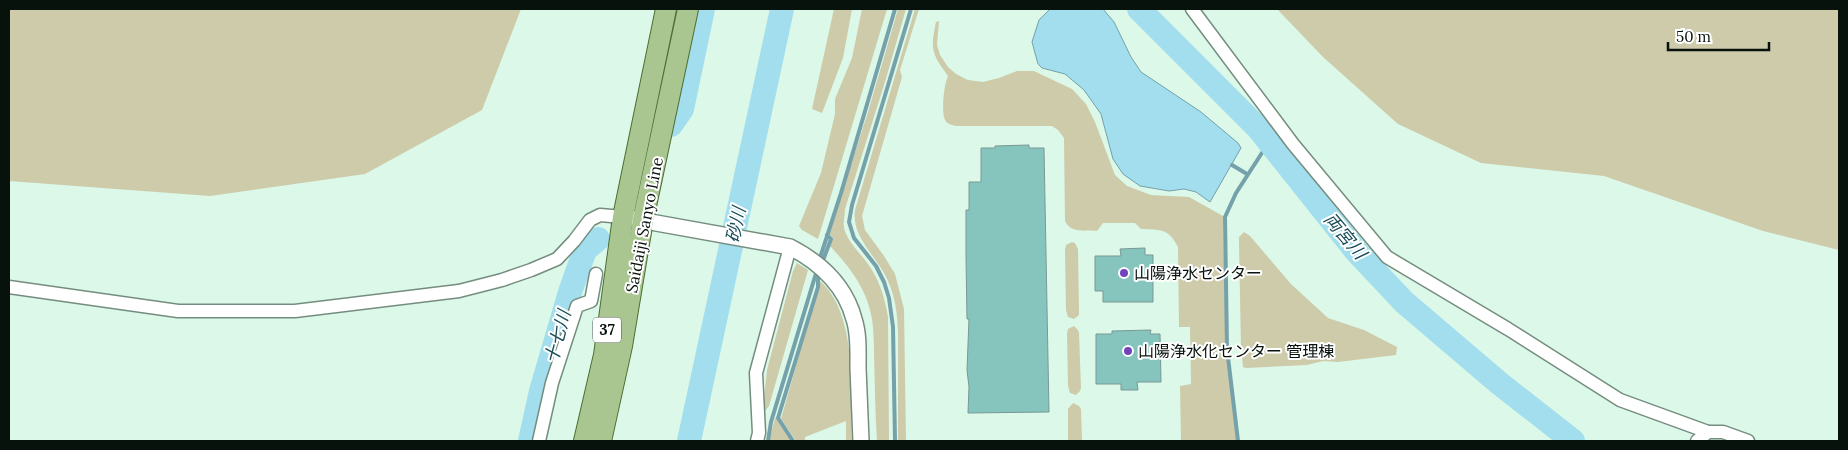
<svg xmlns="http://www.w3.org/2000/svg" width="1848" height="450" viewBox="0 0 1848 450" font-family="Lora,'Noto Sans JP',serif">
  <style>
    .green { fill: #cdcbaa }
    .water { fill: #a2deed; stroke: #74a1aa }
    .lines { fill: none; stroke-linecap: round; stroke-linejoin: round }
    .stream { stroke: #74a1aa; stroke-width: 4 }
    .river { stroke: #a2deed; stroke-width: 24 }
    .building { fill: #86c4be; stroke: #789995 }
    .minor-casing { stroke: #748d7f; stroke-width: 15 }
    .tertiary-casing { stroke: #748d7f; stroke-width: 18 }
    .primary-casing { stroke: #4c6e32; stroke-width: 22 }
    .minor { stroke: #fff; stroke-width: 12 }
    .tertiary { stroke: #fff; stroke-width: 15 }
    .primary { stroke: #a9c691; stroke-width: 20 }
    .poi-dot { fill: #7244bc; stroke: #fff; stroke-width: 2 }
    .labels { text-anchor: middle; stroke-width: 4; stroke-linejoin: round; paint-order: stroke }
    .shield { fill: #fff; stroke: #525955; stroke-width: 1 }
    .shield-label { font-size: 15px; font-weight: bold; fill: #08120c }
    .street-label { font-size: 16px; fill: #08120c; stroke: #fff }
    .poi-label { font-size: 16px; fill: #08120c; stroke: #fff; text-anchor: start }
    .water-label { font-size: 18px; font-style: italic; fill: #1a4e59; stroke: #fff }
  </style>
  <rect width="100%" height="100%" fill="#dcf8e8"/>
  <g class="green">
    <path d="M9 9H521L482 110 365 174 210 196 9 181Z"/>
    <path d="M834 9H852L843 58 822 113 812 109Z"/>
    <path d="M862 9H887L818 239 802 230 799 226 821 173 835 114V99L852 58Z"/>
    <path d="M898 9H906L885 82 845 209C845 215 843 223 844 228 848 244 864 256 872 270 881 285 885 300 888 317L889 441H877C875 413 875 385 874 356 874 342 874 325 870 310 864 285 847 264 830 246L833 238 829 233 868 112Z"/>
    <path d="M915 9H919L900 70 902 77 862 216 865 230 884 256 895 274 904 309 906 441H898C898 416 898 390 898 364 898 336 900 308 888 281 878 257 851 238 855 210Z"/>
    <path d="M1277 9H1839V250L1763 231 1604 176 1481 163 1398 124 1323 57Z"/>
    <path d="M939 21 937 45 940 55 948 67 956 74 968 80 983 82 999 78 1017 71H1034L1072 89 1086 104 1095 122 1115 175 1127 186 1151 195 1189 197 1223 216 1226 350 1238 441H1181L1180 386 1191 384 1190 327H1179L1178 247C1168 228 1161 230 1141 229L1135 223H1103L1097 231C1084 230 1070 233 1065 221L1064 138 1058 130 1052 126H956C952 125 947 124 945 120 941 112 944 84 948 76 932 54 930 50 936 22Z"/>
    <path d="M1244 232 1250 236 1291 284 1328 318 1364 330 1397 347 1396 355 1338 362 1323 361 1307 365 1246 368 1243 367 1241 348 1239 242V237Z"/>
    <path d="M1072 242 1075 243 1078 249 1079 312V315L1074 319 1068 317 1066 310 1065 250 1066 245Z"/>
    <path d="M797 263 808 270 769 406 765 411 763 409 767 370 793 271Z"/>
    <path d="M820 281C858 314 851 395 852 441H846V421L805 437V441H796L781 419Z"/>
    <path d="M1074 326 1078 330 1079 333 1081 388 1080 391 1076 395 1070 393 1068 386 1067 334 1068 329Z"/>
    <path d="M1073 403 1079 406 1081 409 1082 441H1068V409Z"/>
    <path d="M775 418H778L792 441H769Z"/>
  </g>
  <path class="water" d="M1050 9H1103L1114 22 1131 57 1141 72 1201 112 1238 143 1241 148 1210 202 1196 192 1184 189 1169 191 1140 186 1123 174 1113 159 1101 114 1084 90 1065 74 1042 68 1038 64 1032 42 1039 20Z"/>
  <g class="lines">
    <g class="stream">
      <path d="M1232 165 1247 174"/>
      <path d="M819 261 841 193 895 9"/>
      <path d="M822 263 831 239 827 235"/>
      <path d="M768 441 771 422 817 270"/>
      <path d="M793 441 778 418 818 287V272"/>
      <path d="M895 441 893 327 889 298 884 282 876 266 854 238 849 222 852 205 911 9"/>
      <path d="M1238 441 1227 349 1225 217 1236 193 1269 142"/>
    </g>
    <g class="river">
      <path d="M1139 9 1258 128 1356 251 1404 302 1499 383 1573 441"/>
      <path d="M671 125 682 109 703 9"/>
      <path d="M530 441 541 391 570 292 585 250 598 239"/>
      <path d="M689 441 782 9"/>
    </g>
  </g>
  <g class="building">
    <path d="M1029 145V148H1044L1049 412 968 413 969 387 967 370 969 319H967L966 257V210H969V182H981V148H995V146Z"/>
    <path d="M1145 248V255H1153V302H1103V291H1095V256H1121L1120 249Z"/>
    <path d="M1151 330 1150 334H1160L1161 382H1137L1138 390H1121V384H1096V334H1112V331Z"/>
  </g>
  <g class="lines">
    <defs>
      <g id="minor">
        <path d="M1192 9 1293 144 1387 257 1508 329 1620 400 1708 432"/>
        <path d="M9 287 178 311H295L459 291 502 280 531 270 557 259 574 241 590 220 600 215 623 217"/>
        <path d="M539 441 552 383 577 306 591 301 596 274"/>
        <path d="M757 441 759 433 756 373 790 247"/>
        <path d="M1697 441 1708 432H1723L1748 441"/>
      </g>
      <path id="tertiary" d="M634 219 790 247C819 262 845 285 854 319 859 334 858 352 858 368 859 393 860 417 861 441"/>
      <g id="primary">
        <path d="M584 441 604 355 623 217 666 9"/>
        <path d="M601 441 622 346 643 220 688 9"/>
      </g>
    </defs>
    <use href="#minor" class="minor-casing"/>
    <use href="#tertiary" class="tertiary-casing"/>
    <use href="#primary" class="primary-casing"/>
    <use href="#minor" class="minor"/>
    <use href="#tertiary" class="tertiary"/>
    <use href="#primary" class="primary"/>
  </g>
  <g class="poi-dot">
    <circle cx="1124" cy="273" r="5"/>
    <circle cx="1128" cy="351" r="5"/>
  </g>
  <g class="labels">
    <rect class="shield" x="593" y="317.5" width="28" height="25" rx="4"/>
    <g class="shield-label">
      <text x="607" y="335">37</text>
    </g>
    <g class="street-label">
      <text transform="translate(644 225) rotate(-79)" y="6">Saidaiji Sanyo Line</text>
    </g>
    <g class="poi-label">
      <text x="1134" y="279">山陽浄水センター</text>
      <text x="1138" y="357">山陽浄水化センター 管理棟</text>
    </g>
    <g class="water-label">
      <text transform="translate(736 225) rotate(-78)" y="6">砂川</text>
      <text transform="translate(1345 236) rotate(50)" y="6">両宮川</text>
      <text transform="translate(558 337) rotate(-75)" y="6">十七川</text>
    </g>
  </g>
  <rect width="1848" height="450" fill="none" stroke="#08120c" stroke-width="20"/>
  <path d="M1668 42v8h101v-8" fill="none" stroke="#08120c" stroke-width="2.5"/>
  <text x="1676" y="42" font-size="15" fill="#08120c" stroke="#ffffff" stroke-width="4" paint-order="stroke">50 m</text>
</svg>
